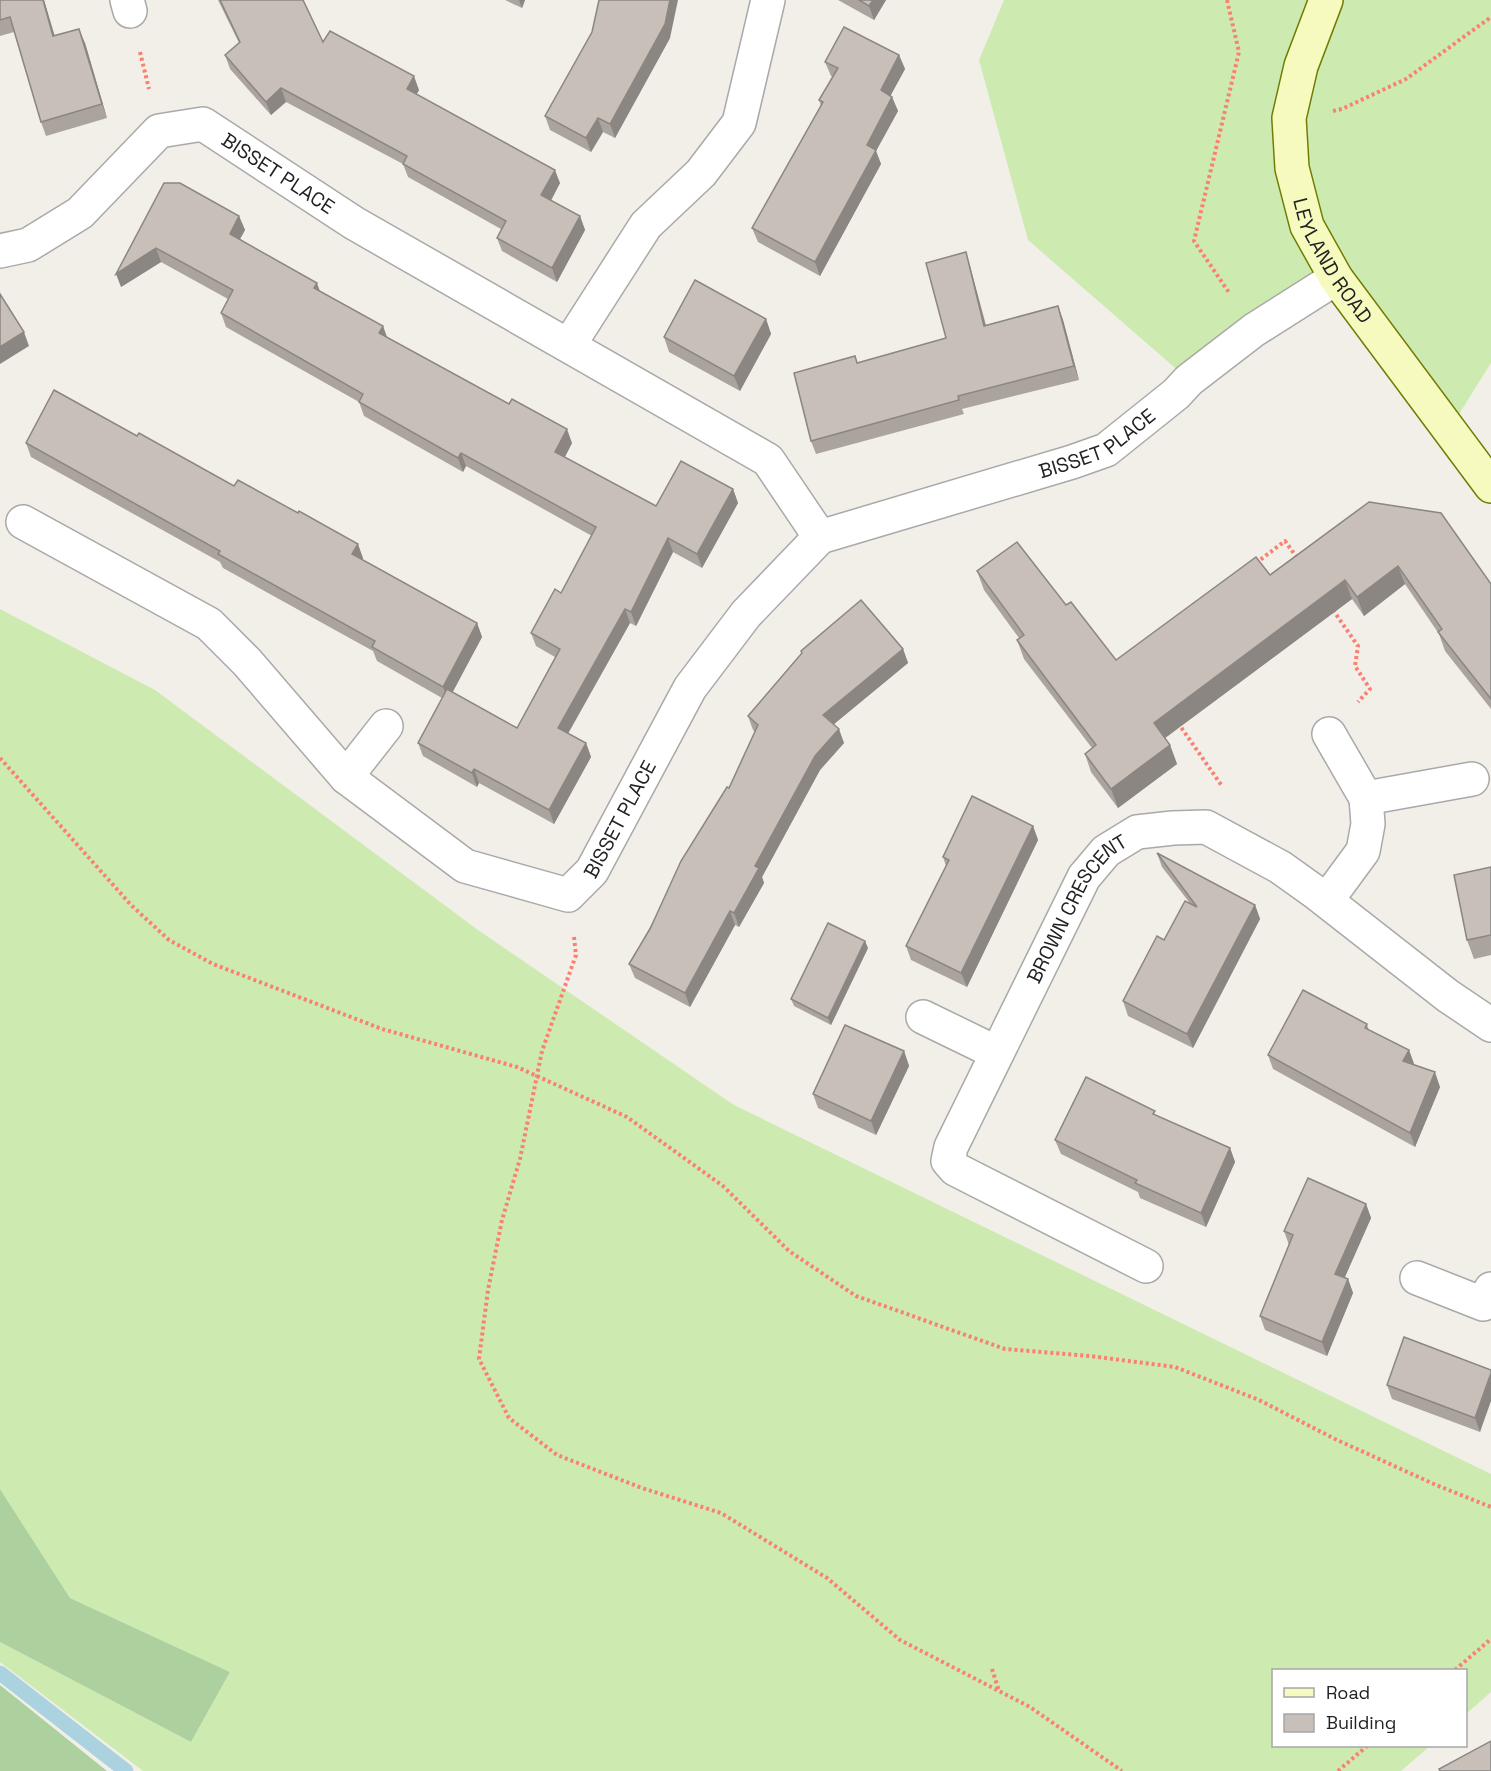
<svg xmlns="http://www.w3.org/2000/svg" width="1491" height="1771" viewBox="0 0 1491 1771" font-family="'Space Grotesk',sans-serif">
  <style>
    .grass { fill: #cdebb0 }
    .forest { fill: #add19e }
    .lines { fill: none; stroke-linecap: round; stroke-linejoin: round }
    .stream { stroke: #aad3df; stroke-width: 15 }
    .street-casing { stroke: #a9a9a9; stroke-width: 36 }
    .secondary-casing { stroke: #707d05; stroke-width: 36 }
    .path { stroke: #fa8072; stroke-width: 4; stroke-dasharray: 3 3; stroke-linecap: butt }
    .street { stroke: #fff; stroke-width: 33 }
    .secondary { stroke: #f7fabf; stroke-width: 33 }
    .wall { fill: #aba49e }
    .shaded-wall { fill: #8b8681 }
    .building { fill: #c7bfb8; stroke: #8b8681; stroke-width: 1.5 }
    .labels { text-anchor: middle; stroke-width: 4.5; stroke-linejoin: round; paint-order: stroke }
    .street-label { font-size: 20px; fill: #222; stroke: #fff }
  </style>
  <rect width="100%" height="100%" fill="#f2efe9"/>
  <g class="grass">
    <path d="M1004 0H1491V363L1449 430 1336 278 1189 380 1028 240 979 60Z"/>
    <path d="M0 609 155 690 478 930 734 1105 1491 1474V1692L1466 1714V1670H1274V1746H1430L1401 1771H143L0 1662V1642L191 1742 230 1672 70 1598 0 1489Z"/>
  </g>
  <g class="forest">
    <path d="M0 1489 70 1598 230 1672 191 1742 0 1642Z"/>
    <path d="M0 1685 107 1771H0Z"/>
  </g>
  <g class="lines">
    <path class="stream" d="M0 1673 126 1771"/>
    <defs>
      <g id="street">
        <path d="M127 0 130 11"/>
        <path id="s1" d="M0 251 28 245 80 213 159 131 203 124 354 223 768 460 820 537"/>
        <path d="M569 345 646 225 701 173 739 123 768 0"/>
        <path id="s2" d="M23 522 209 624 247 662 346 777 465 866 568 895 592 871 690 688 746 614 820 537 1072 462 1106 450 1176 394 1189 380 1254 330 1336 278"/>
        <path d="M1329 734 1366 798"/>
        <path d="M346 777 386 726"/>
        <path d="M1327 900 1363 851 1368 824 1366 798 1472 779"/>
        <path d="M923 1017 997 1053"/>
        <path id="s3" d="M1146 1266 955 1169 948 1161 951 1147 1084 877 1106 851 1137 832 1173 828 1206 827 1280 867 1315 892 1448 996 1491 1025"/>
        <path d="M1417 1278 1483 1304 1491 1289"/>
      </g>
      <g id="secondary">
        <path id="s4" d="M1326 0 1301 66 1289 118 1292 168 1307 226 1336 278 1491 486"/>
      </g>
    </defs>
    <use href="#street" class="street-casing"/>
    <use href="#secondary" class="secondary-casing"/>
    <g class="path">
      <path d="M1227 0 1239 52 1194 241 1230 294"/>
      <path d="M140 52 149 89"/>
      <path d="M1333 111 1342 109 1406 79 1491 17"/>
      <path d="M1256 563 1285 541 1298 559"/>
      <path d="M1333 610 1358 646 1355 666 1370 689 1358 702"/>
      <path d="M1178 723 1222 786"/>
      <path d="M0 758 131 905 169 940 213 964 382 1029 517 1067 627 1117 723 1186 789 1251 856 1296 1005 1349 1090 1356 1175 1367 1259 1400 1335 1439 1436 1485 1491 1507"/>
      <path d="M574 937 576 955 542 1051 520 1159 502 1220 488 1290 479 1359 509 1418 557 1455 642 1488 721 1513 827 1578 900 1640 1030 1707 1122 1771"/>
      <path d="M992 1669 999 1691"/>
      <path d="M1455 1670 1491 1639"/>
      <path d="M1338 1771 1367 1746"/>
    </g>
    <use href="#street" class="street"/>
    <use href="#secondary" class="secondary"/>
  </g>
  <g class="wall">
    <path d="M0 0H44L54 36 85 43 107 118 46 136 41 122 14 32 0 36Z"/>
    <path d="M218 0H303L323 42 419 90 416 95 560 183 551 201 580 216 585 230 557 282 502 251 497 238 501 229 408 177 403 164 286 102 271 115 230 69 225 55 239 43Z"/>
    <path d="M505 0H525L522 8Z"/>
    <path d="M838 0H886L874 20Z"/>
    <path d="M670 38 615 138 603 132 591 152 550 130 545 116Z"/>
    <path d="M899 55 905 69 890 96 892 97 898 111 876 151 881 164 820 276 758 242 752 228 821 106 819 100 833 77 831 76 825 62Z"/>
    <path d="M164 183 239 216 245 230 240 239 320 291 383 326 387 338 572 443 565 457 656 506 733 489 738 503 702 568 673 552 636 626 630 623 568 734 586 743 591 757 554 824 479 783 477 787 423 756 418 743 442 698 377 661 373 651 223 568 220 562 31 457 26 443 137 436 363 558 362 560 477 623 482 637 452 692 517 728 555 657 536 646 531 633 561 593 592 536 466 466 463 472 364 416 359 402 226 327 221 313 228 299 161 262 121 287Z"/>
    <path d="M970 266 986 325 1058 306 1063 320 1079 380 962 409 964 414 816 454 811 441 858 363 946 338Z"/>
    <path d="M766 319 771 334 740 391 669 352 664 337Z"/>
    <path d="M1369 502 1491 584V709L1445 651 1439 634 1405 584 1364 616 1352 599 1165 738 1170 745 1177 764 1118 808 1091 772 1085 754 1092 748 1024 659 1017 640 1019 638 984 590 977 571 1066 605 1116 660 1270 575Z"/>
    <path d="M903 649 908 663 834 724 844 743 820 770 762 877 764 883 739 927 735 925 690 1007 635 978 629 964 729 788 755 732 753 730 748 716 802 654 801 651Z"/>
    <path d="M1033 826 1038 840 967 987 911 960 906 946 946 866 943 857Z"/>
    <path d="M1157 853 1255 905 1260 919 1193 1048 1128 1016 1123 1001 1189 902 1162 867Z"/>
    <path d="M1491 867V955L1474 959 1467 940Z"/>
    <path d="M868 948 831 1025 794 1006 791 999Z"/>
    <path d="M1367 1024 1369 1031 1409 1050 1414 1064 1440 1087 1415 1147 1273 1069 1268 1055Z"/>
    <path d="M904 1051 909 1066 876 1135 818 1108 813 1094Z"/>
    <path d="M1157 1116 1230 1148 1235 1162 1206 1227 1140 1198 1138 1192 1061 1154 1055 1140Z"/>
    <path d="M1366 1204 1371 1218 1345 1277 1348 1279 1353 1293 1327 1356 1265 1330 1260 1316 1289 1245 1284 1231Z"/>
    <path d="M1491 1370 1480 1432 1392 1399 1387 1385Z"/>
  </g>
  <g class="shaded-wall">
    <path d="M43 0H44L59 50 53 36Z"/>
    <path d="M519 0H525L522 8Z"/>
    <path d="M670 0H678L670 38 615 138 610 124Z"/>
    <path d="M873 0H886L874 20 869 6Z"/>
    <path d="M79 29 85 43 107 118 102 104Z"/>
    <path d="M899 55 905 69 886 104 881 90Z"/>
    <path d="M414 76 419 90 412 103 407 89Z"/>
    <path d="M281 88 286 102 271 115 266 102Z"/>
    <path d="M892 97 898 111 876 151 881 164 820 276 815 262 867 145Z"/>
    <path d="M598 118 603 132 591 152 586 138Z"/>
    <path d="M555 170 560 183 546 209 541 195Z"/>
    <path d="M239 216 245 230 235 248 230 234Z"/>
    <path d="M580 216 585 230 557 282 552 268Z"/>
    <path d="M156 248 161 262 121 287 116 274Z"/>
    <path d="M966 252 970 266 989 339 984 326Z"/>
    <path d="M317 283 322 297 314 288Z"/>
    <path d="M1058 306 1063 320 1079 380 1074 366Z"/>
    <path d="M766 319 771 334 740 391 734 376Z"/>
    <path d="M383 326 388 340 379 333Z"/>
    <path d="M24 332 29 346 0 364V347Z"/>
    <path d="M567 429 572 443 560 466 555 452Z"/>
    <path d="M461 453 466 466 463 472 458 458Z"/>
    <path d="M733 489 738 503 702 568 697 554Z"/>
    <path d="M668 538 673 552 636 626 631 612Z"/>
    <path d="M358 544 363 558 357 568 352 554Z"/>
    <path d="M1398 566 1405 584 1364 616 1357 597Z"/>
    <path d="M1345 580 1352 599 1161 741 1154 723Z"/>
    <path d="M625 609 630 623 563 742 558 728Z"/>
    <path d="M477 623 482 637 448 701 443 687Z"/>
    <path d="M903 649 908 663 828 729 823 715Z"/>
    <path d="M839 729 844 743 820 770 762 877 764 883 739 927 734 913 755 866 815 756Z"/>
    <path d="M586 743 591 757 554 824 549 810Z"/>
    <path d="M1170 745 1177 764 1118 808 1111 789Z"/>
    <path d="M474 769 479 783 477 787 472 773Z"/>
    <path d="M1033 826 1038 840 967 987 961 973Z"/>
    <path d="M1255 905 1260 919 1193 1048 1187 1034Z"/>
    <path d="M730 911 735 925 690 1007 685 993Z"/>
    <path d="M865 941 868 948 831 1025 828 1018Z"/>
    <path d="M1409 1050 1414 1064 1403 1061Z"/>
    <path d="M904 1051 909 1066 876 1135 871 1121Z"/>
    <path d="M1435 1072 1440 1087 1415 1147 1410 1133Z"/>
    <path d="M1230 1148 1235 1162 1206 1227 1201 1213Z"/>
    <path d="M1366 1204 1371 1218 1340 1288 1335 1274Z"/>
    <path d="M1348 1279 1353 1293 1327 1356 1322 1342Z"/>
    <path d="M1491 1373V1401L1480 1432 1475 1418Z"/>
  </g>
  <g class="building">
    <path d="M0 0H43L53 36 79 29 102 104 41 122 10 17 0 20Z"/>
    <path d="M220 0H303L323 42 330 31 414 76 407 89 555 170 541 195 580 216 552 268 497 238 506 221 403 164 407 156 281 88 266 102 225 55 240 42Z"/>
    <path d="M599 0H670L665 24 610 124 598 118 586 138 545 116 592 32Z"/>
    <path d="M859 0H873L869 6Z"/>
    <path d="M844 27 899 55 881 90 892 97 867 145 876 150 815 262 752 228 823 102 819 100 838 68 825 62Z"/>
    <path d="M164 183H180L239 216 230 234 317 283 314 288 383 326 379 333 509 404 512 399 567 429 555 452 656 506 681 461 733 489 697 554 668 538 631 612 625 609 558 728 586 743 549 810 474 769 472 773 418 743 447 689 517 728 560 649 531 633 555 589 561 593 596 527 461 453 458 458 359 402 363 394 221 313 233 290 156 248 116 274Z"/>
    <path d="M966 252 984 326 1058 306 1074 366 958 396 959 400 811 441 794 373 855 356 857 363 946 338 926 263Z"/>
    <path d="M695 280 766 319 734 376 664 337Z"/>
    <path d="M0 294 24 332 0 347Z"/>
    <path d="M54 390 137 436 139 433 234 486 238 480 298 513 299 511 358 544 352 554 477 623 443 687 372 647 375 641 218 554 220 551 26 443Z"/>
    <path d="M1369 502 1441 513 1491 584V699L1438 632 1442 629 1398 566 1357 597 1345 580 1154 723 1170 745 1111 789 1085 754 1096 745 1017 640 1024 635 977 571 1017 542 1066 605 1071 602 1116 660 1256 557 1270 575Z"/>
    <path d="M861 600 903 649 823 715 839 729 815 756 755 866 759 868 734 913 730 911 685 993 629 964 650 929 681 861 727 787 729 788 758 725 748 716 802 653 801 651Z"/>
    <path d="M972 796 1033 826 961 973 906 946 949 860 943 857Z"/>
    <path d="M1157 853 1255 905 1187 1034 1123 1001 1157 936 1164 940 1185 901 1197 907Z"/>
    <path d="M1491 867V935L1467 940 1454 875Z"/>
    <path d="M828 923 865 941 828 1018 791 999Z"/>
    <path d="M1303 990 1367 1024 1365 1028 1409 1050 1403 1061 1435 1072 1410 1133 1268 1055Z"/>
    <path d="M845 1025 904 1051 871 1121 813 1094Z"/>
    <path d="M1086 1077 1155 1111 1153 1114 1230 1148 1201 1213 1135 1183 1137 1180 1055 1140Z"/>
    <path d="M1308 1178 1366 1204 1335 1274 1348 1279 1322 1342 1260 1316 1293 1235 1284 1231Z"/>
    <path d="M1404 1337 1491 1370V1373L1475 1418 1387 1385Z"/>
    <path d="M1491 1741V1771H1440L1439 1769Z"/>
  </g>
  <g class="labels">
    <g class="street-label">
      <text dy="7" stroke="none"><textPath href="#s1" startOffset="338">BISSET PLACE</textPath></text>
      <text dy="7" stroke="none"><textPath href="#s4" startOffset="276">LEYLAND ROAD</textPath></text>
      <text dy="7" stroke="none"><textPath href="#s2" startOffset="1408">BISSET PLACE</textPath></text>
      <text dy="7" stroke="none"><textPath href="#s2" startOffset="766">BISSET PLACE</textPath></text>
      <text dy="7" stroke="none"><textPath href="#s3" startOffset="510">BROWN CRESCENT</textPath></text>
    </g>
  </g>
  <rect x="1272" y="1669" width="195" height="78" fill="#ffffff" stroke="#a7a7a7" stroke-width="1.5"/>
  <rect x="1284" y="1688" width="30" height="9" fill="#f7fabf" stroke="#a7a7a7" stroke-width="1.5"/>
  <text x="1326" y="1699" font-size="18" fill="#222222">Road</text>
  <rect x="1284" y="1714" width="30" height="18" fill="#c7bfb8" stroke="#a7a7a7" stroke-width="1.5"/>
  <text x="1326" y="1729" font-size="18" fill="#222222">Building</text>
</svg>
